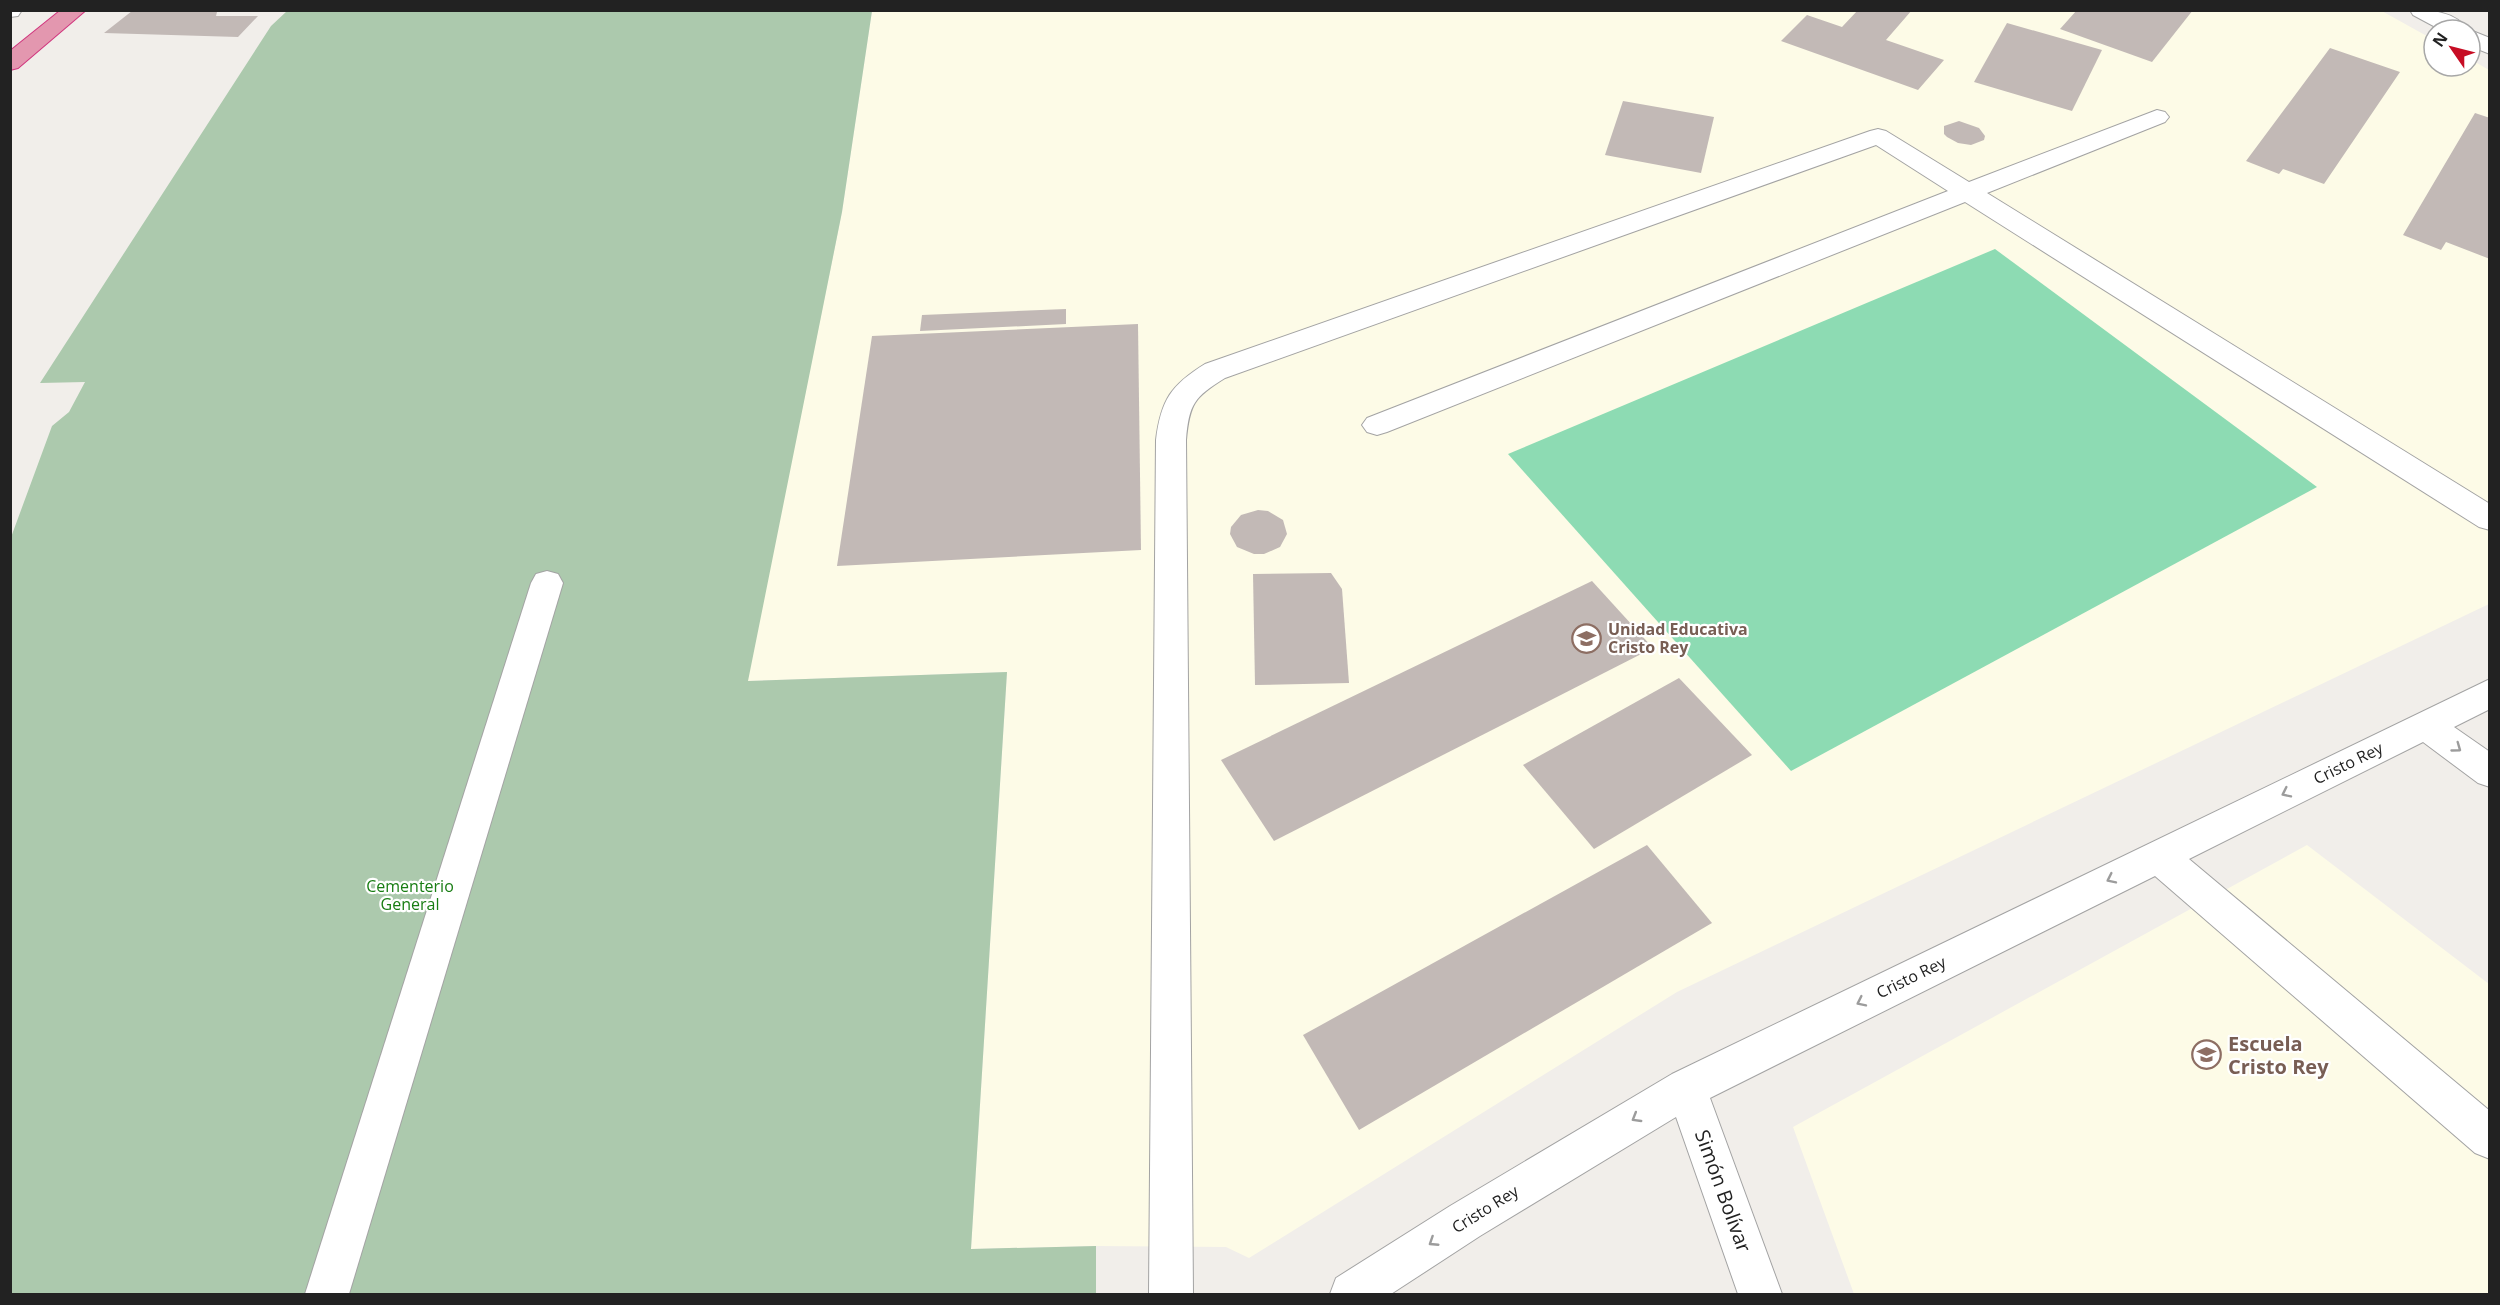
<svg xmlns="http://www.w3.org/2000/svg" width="2500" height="1305" viewBox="0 0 2500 1305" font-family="'Open Sans',sans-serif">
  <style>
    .education { fill: #fdfbe7 }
    .cemetery { fill: #acc9ad }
    .pitch { fill: #8ddbb3 }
    .building { fill: #c2b9b6 }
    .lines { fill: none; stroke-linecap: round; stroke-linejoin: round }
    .minor-casing { stroke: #a3a3a3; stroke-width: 2 }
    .highway-casing { stroke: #d1357e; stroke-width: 2 }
    .minor { fill: #fff; fill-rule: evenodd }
    .highway { fill: #e397af; fill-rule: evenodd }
    .oneway { stroke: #9c9c9c }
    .labels { text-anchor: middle; stroke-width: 4.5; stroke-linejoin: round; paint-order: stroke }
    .education-label { font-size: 16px; font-weight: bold; fill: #785e54; stroke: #fff; text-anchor: start }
    .street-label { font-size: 16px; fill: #222; stroke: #fff }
    .park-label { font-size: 16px; fill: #187d13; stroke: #fff }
    .near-education-label { font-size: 20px; font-weight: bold; fill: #785e54; stroke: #fff; text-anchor: start }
    .near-street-label { font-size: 20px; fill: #222; stroke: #fff }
  </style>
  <rect width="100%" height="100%" fill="#f1eeea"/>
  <g class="education">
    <path d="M2380 10 2434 40V66H2470V59L2489 70V604L1677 992 1249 1258 1226 1247 1096 1246 971 1249 1007 672 747 681 842 212 872 11Z"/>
    <path d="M2307 845 2489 984V1294H1854L1793 1127Z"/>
  </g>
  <path class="cemetery" d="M287 11H872L842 212 748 681 1007 672 971 1249 1096 1246V1294H11L10 540 52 426 69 412 85 382 40 383 271 26Z"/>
  <path class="pitch" d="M1995 249 2317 487 1791 771 1508 454Z"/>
  <g class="building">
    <path d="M1858 10H1912L1886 40 1944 60 1918 90 1781 41 1807 15 1842 27Z"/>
    <path d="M2077 10H2193L2152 62 2060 29Z"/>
    <path d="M132 11 217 12 216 16H258L238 37 104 33Z"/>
    <path d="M2007 23 2102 50 2072 111 1974 82Z"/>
    <path d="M2330 48 2400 72 2324 184 2283 169 2279 174 2246 161Z"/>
    <path d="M1623 101 1714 117 1701 173 1605 155Z"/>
    <path d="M2475 113 2490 118V259L2446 242 2441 250 2403 235Z"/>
    <path d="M1959 121 1979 128 1985 136 1984 140 1971 145 1958 143 1947 137 1944 134V126Z"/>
    <path d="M1066 309V324L920 331 922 315Z"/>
    <path d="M1138 324 1141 550 837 566 872 336Z"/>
    <path d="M1258 510 1268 511 1283 520 1287 534 1280 547 1264 554H1254L1237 547 1230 534 1231 527 1241 515Z"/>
    <path d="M1331 573 1342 589 1349 683 1255 685 1253 574Z"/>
    <path d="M1592 581 1653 648 1274 841 1221 760Z"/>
    <path d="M1679 678 1752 755 1594 849 1523 765Z"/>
    <path d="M1647 845 1712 923 1359 1130 1303 1035Z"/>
  </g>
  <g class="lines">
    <defs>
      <g id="minor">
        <path d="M10 10H22L18 16 10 17Z"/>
        <path d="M2410 10C2431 10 2455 11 2468 30H2441L2413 15Z"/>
        <path d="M2470 30 2490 38V54L2470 46Z"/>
        <path d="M2157 110 2165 112 2169 117 2165 122 1987 193 2490 504V530L2479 527 1965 202 1387 432 1377 435 1367 432 1362 425 1367 418 1948 191 1876 145 1225 378C1194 397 1189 404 1186 440L1193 1294H1149L1156 440C1161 400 1171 385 1205 364L1870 131 1878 129 1886 131 1969 182Z"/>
        <path d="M547 571 558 574 563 583 349 1294H305L531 583 536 574Z"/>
        <path d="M2490 679V709L2454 727 2490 752V787L2478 783 2423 742 2189 859 2490 1111V1159L2475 1153 2155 876 1710 1098 1782 1294H1738L1676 1117 1480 1236 1391 1294H1330L1336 1278 1450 1206 1672 1074Z"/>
      </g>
      <path id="highway" d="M61 10H86L18 68 10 70V51Z"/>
    </defs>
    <use href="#minor" class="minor-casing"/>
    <use href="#highway" class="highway-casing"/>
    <use href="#minor" class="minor"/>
    <use href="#highway" class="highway"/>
  </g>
  <defs><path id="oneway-chevron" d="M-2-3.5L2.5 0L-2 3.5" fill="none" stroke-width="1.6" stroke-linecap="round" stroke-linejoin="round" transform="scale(1.5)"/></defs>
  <g class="oneway">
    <use href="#oneway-chevron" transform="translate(2457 748) rotate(36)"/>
    <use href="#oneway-chevron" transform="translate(2286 793) rotate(154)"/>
    <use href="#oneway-chevron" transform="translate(2111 879) rotate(154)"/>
    <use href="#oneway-chevron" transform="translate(1861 1002) rotate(154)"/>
    <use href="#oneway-chevron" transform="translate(1636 1118) rotate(149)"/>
    <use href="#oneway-chevron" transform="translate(1433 1242) rotate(147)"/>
  </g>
  <defs>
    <symbol id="school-ring" viewBox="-11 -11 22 22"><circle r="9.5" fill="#fff" stroke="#8d6e63" stroke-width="1.5"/><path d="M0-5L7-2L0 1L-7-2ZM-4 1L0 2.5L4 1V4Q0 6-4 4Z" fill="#8d6e63"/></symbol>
  </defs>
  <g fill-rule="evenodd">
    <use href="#school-ring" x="1570" y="622" width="33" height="33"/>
    <use href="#school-ring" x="2190" y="1038" width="33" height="33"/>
  </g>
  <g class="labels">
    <g class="education-label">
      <text x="1608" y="635">Unidad Educativa<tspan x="1608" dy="18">Cristo Rey</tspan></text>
    </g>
    <g class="street-label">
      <text transform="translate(2348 763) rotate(-26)" y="6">Cristo Rey</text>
      <text transform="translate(1911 977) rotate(-26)" y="6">Cristo Rey</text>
      <text transform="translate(1485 1209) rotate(-32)" y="6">Cristo Rey</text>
    </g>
    <g class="park-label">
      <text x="410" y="892">Cementerio<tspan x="410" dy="18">General</tspan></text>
    </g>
    <g class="near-education-label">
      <text x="2228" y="1051">Escuela<tspan x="2228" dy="23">Cristo Rey</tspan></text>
    </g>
    <g class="near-street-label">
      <text transform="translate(1723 1191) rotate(70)" y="7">Simón Bolívar</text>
    </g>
  </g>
  <rect width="2500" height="1305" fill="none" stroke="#222222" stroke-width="24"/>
  <g transform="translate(2452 48) rotate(305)"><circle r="28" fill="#ffffff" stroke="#a7a7a7" stroke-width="1.5"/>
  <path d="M0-4.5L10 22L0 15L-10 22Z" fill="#c70d24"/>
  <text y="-9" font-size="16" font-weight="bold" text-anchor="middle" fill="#222222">N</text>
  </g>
</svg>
